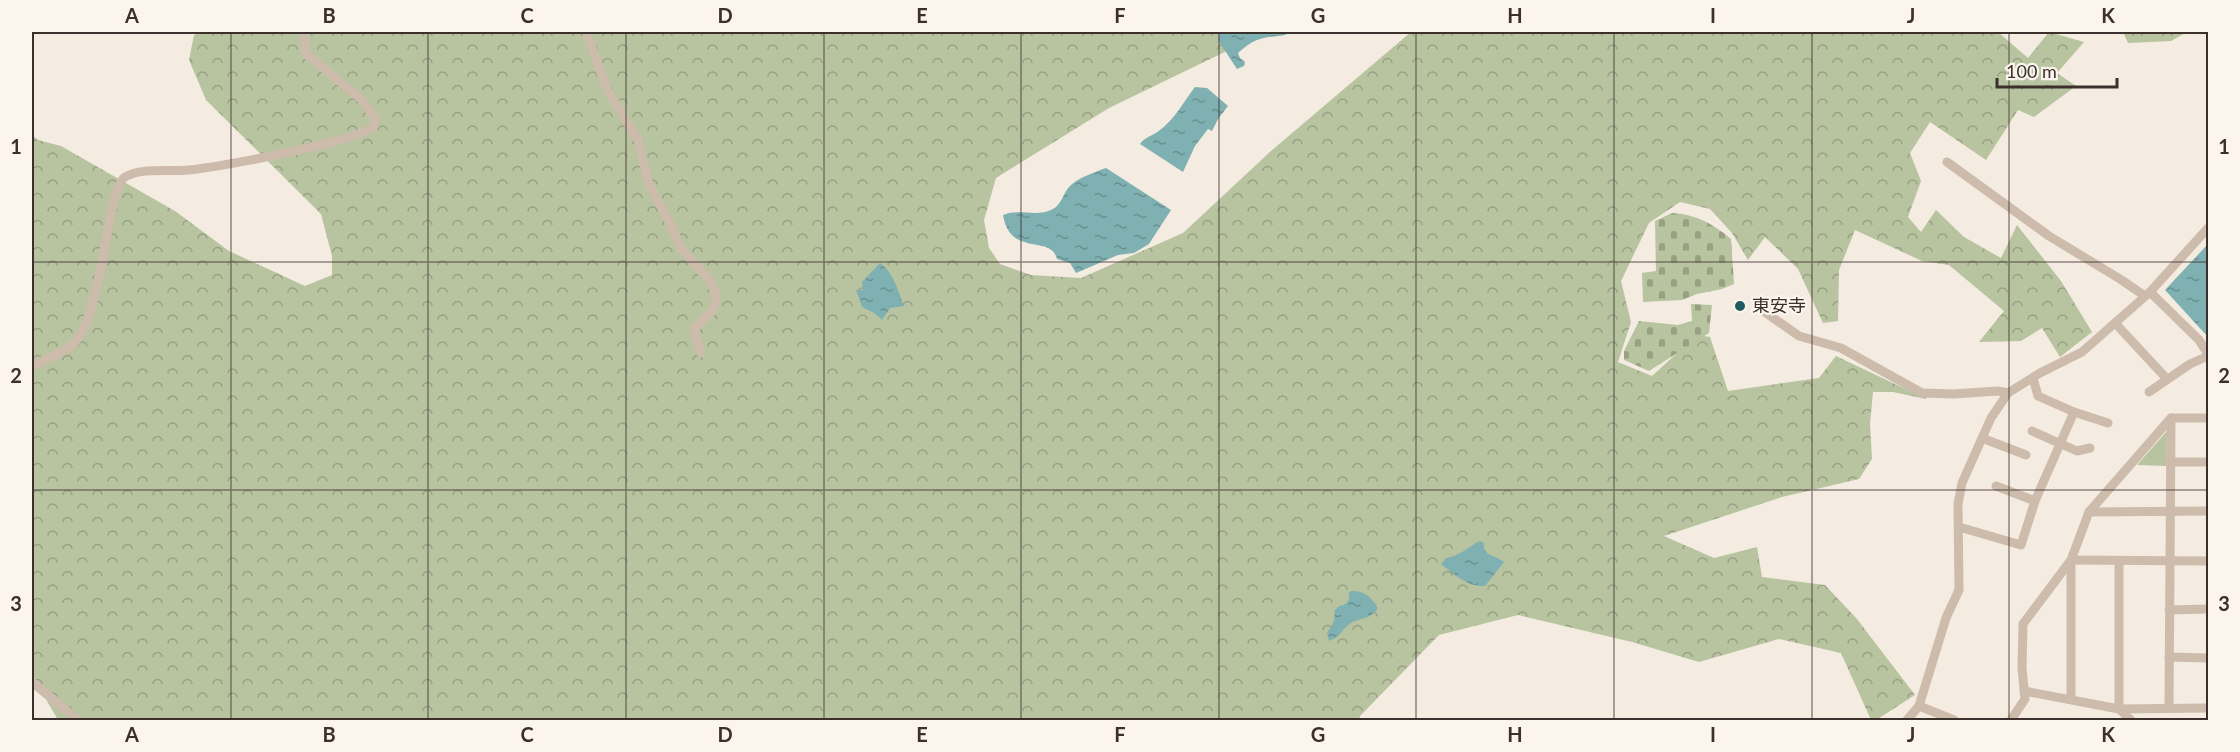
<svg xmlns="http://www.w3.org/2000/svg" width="2240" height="752" viewBox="0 0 2240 752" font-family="Lato,'Noto Sans JP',sans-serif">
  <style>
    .forest { fill: url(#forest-crowns) }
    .cemetery { fill: url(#cemetery-stones) }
    .green { fill: #b8c4a0 }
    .water { fill: url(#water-ripples) }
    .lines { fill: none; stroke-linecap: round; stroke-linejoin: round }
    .minor { stroke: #cdbbac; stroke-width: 9 }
    .grid { fill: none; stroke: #3b302b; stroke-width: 1.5; stroke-opacity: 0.55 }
    .poi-dot { fill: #1f5a5e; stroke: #fbf5ee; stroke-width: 2 }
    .labels { text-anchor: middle; stroke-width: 4.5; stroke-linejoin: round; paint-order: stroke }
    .poi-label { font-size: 18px; fill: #3b302b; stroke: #fbf5ee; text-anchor: start }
    .neatline { fill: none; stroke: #3b302b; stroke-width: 2 }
    .grid-label { font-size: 20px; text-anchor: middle; font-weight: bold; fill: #3b302b }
  </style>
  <defs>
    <pattern id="forest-crowns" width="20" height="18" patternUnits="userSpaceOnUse" patternTransform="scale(1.5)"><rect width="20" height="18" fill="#b8c4a0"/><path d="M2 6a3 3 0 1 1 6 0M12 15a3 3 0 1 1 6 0" fill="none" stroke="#97a083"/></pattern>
    <pattern id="cemetery-stones" width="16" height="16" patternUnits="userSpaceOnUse" patternTransform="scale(1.5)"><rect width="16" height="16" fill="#b8c4a0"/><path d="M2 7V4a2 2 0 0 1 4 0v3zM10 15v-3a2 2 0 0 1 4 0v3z" fill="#97a083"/></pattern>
    <pattern id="water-ripples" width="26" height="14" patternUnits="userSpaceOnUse" patternTransform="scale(1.5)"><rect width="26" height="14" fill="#7fb0b2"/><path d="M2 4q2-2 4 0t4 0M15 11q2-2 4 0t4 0" fill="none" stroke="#699091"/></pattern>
  </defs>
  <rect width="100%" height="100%" fill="#f4ebe1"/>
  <g class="forest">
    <path d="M201 32H1266L1109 108 996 178 984 220 989 248 1000 264 1031 275 1081 278 1183 233 1271 151 1411 32H1998L2028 58 2049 32 2084 42 2057 73 2076 86 2034 117 2018 110 1986 160 1930 122 1910 153 1921 181 1908 217 1921 232 1936 210 1964 237 2001 258 2017 225 2061 281 2092 332 2060 357 2042 328 2021 341 1979 342 2004 311 1949 265 1922 261 1855 230 1839 270 1838 321 1823 323 1798 269 1765 237 1748 260 1732 233 1710 209 1680 202 1649 223 1621 281 1631 322 1618 362 1652 376 1697 335 1710 337 1728 391 1819 378 1836 356 1912 392 1927 396 1926 399 1893 392H1873L1870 424 1872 459 1859 479 1782 497 1664 536 1714 558 1757 547 1762 577 1825 585 1857 619 1915 695 1876 720H1871L1841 653 1779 639 1699 662 1632 642 1518 615 1439 635 1360 716 1359 720H58L32 675V135L38 140 61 146 175 211 229 251 305 286 332 275V256L321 214 206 100 189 60 194 35Z"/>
    <path d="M2123 32H2187L2171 41 2128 43Z"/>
  </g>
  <g class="cemetery">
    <path d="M1672 213C1696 214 1713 224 1731 239L1734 284 1722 289 1697 294 1682 300 1643 302 1642 273 1656 271 1655 221Z"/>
    <path d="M1691 304 1712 305 1709 333 1649 371 1624 360V351L1639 321 1678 325 1692 321Z"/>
  </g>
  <path class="green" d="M2167 431 2166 466 2137 465Z"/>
  <g class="water">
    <path d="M1219 32H1291C1282 38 1271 35 1260 39 1252 41 1245 47 1238 53L1240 58 1245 62 1244 66 1237 69 1218 40Z"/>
    <path d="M1195 87 1207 88 1228 106 1218 119 1212 131 1208 129 1195 146 1183 172 1140 144C1146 136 1153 136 1160 130 1175 119 1184 101 1195 87Z"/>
    <path d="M1106 168 1171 210 1149 244 1134 253 1118 255 1076 273 1070 263 1057 259C1051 234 1010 258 1003 215 1020 208 1036 218 1053 209 1061 205 1063 194 1069 187 1077 178 1095 172 1106 168Z"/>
    <path d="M2208 244V337L2165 290Z"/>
    <path d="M880 263C894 273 898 291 904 306L890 308 882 320 874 313 862 307 856 290H863L862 282Z"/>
    <path d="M1480 541 1484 543C1483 557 1494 554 1504 562L1485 586C1467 587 1454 574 1441 564L1446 558C1460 556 1468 547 1480 541Z"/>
    <path d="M1353 591C1365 591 1372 598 1378 608 1370 621 1358 617 1348 625 1339 633 1343 635 1329 641L1327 633 1334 621 1335 610 1339 606 1344 605 1349 600V592Z"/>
  </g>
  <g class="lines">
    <g class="minor">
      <path d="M586 32 608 91 638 140 649 185 669 221 680 247 709 280 715 292 716 303 712 311 695 328 696 338 701 353"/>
      <path d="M1947 162 2049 236 2120 279 2145 296"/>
      <path d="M2150 292 2199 340 2208 354"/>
      <path d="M1762 310 1799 336 1841 348 1922 393 1953 394 1998 391 2008 393"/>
      <path d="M2115 323 2167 379"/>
      <path d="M32 367C45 359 64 353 75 342 103 312 107 188 125 177 142 167 170 172 188 170 216 168 359 141 374 126L375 118 361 99 306 54 304 32"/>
      <path d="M2033 378 2038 396 2074 412 2108 423"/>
      <path d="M2149 392 2190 364 2208 356"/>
      <path d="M2032 431 2077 451 2090 448"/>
      <path d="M1982 438 2026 455"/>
      <path d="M2169 462H2208"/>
      <path d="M1996 486 2035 501"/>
      <path d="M2089 512 2208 511"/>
      <path d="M1959 527 2021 545 2035 501 2074 412"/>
      <path d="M2071 560 2208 561"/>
      <path d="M2119 561V709L2131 720"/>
      <path d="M2169 610 2208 609"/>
      <path d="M2169 657 2208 658"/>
      <path d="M32 682 78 720"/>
      <path d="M2024 691 2119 709 2208 708"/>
      <path d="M2071 699V561"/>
      <path d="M1919 706 1954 720"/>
      <path d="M2169 708 2171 418"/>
      <path d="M1907 720 1919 706 1946 618 1959 590 1958 504 1962 483 1991 418 2008 393 2040 373 2082 352 2150 292 2208 228"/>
      <path d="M2011 720 2025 699 2022 668 2023 624 2071 560 2089 512 2171 418H2208"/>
    </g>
  </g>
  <path class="grid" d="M231 32V720M428 32V720M626 32V720M824 32V720M1021 32V720M1219 32V720M1416 32V720M1614 32V720M1812 32V720M2009 32V720M32 262H2208M32 490H2208"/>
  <circle class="poi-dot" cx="1740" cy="306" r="6"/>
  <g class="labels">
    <g class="poi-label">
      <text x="1752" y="312">東安寺</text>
    </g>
  </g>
  <rect width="2240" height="752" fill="none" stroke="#fbf5ee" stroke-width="66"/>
  <path d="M1997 78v9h120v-9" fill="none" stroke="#3b302b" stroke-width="3"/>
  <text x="2006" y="78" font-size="18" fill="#3b302b" stroke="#fbf5ee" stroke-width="4.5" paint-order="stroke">100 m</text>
  <rect x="33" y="33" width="2174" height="686" class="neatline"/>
  <g class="grid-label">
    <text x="132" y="23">A</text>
    <text x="329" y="23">B</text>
    <text x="527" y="23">C</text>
    <text x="725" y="23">D</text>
    <text x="922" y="23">E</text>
    <text x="1120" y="23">F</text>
    <text x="1318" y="23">G</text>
    <text x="1515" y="23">H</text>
    <text x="1713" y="23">I</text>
    <text x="1911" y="23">J</text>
    <text x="2108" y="23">K</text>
    <text x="16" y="154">1</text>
    <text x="2224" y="154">1</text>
    <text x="16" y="383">2</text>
    <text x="2224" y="383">2</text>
    <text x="16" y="611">3</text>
    <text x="2224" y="611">3</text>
    <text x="132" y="742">A</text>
    <text x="329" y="742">B</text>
    <text x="527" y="742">C</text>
    <text x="725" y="742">D</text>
    <text x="922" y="742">E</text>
    <text x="1120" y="742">F</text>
    <text x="1318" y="742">G</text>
    <text x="1515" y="742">H</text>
    <text x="1713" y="742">I</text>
    <text x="1911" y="742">J</text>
    <text x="2108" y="742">K</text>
  </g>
</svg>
